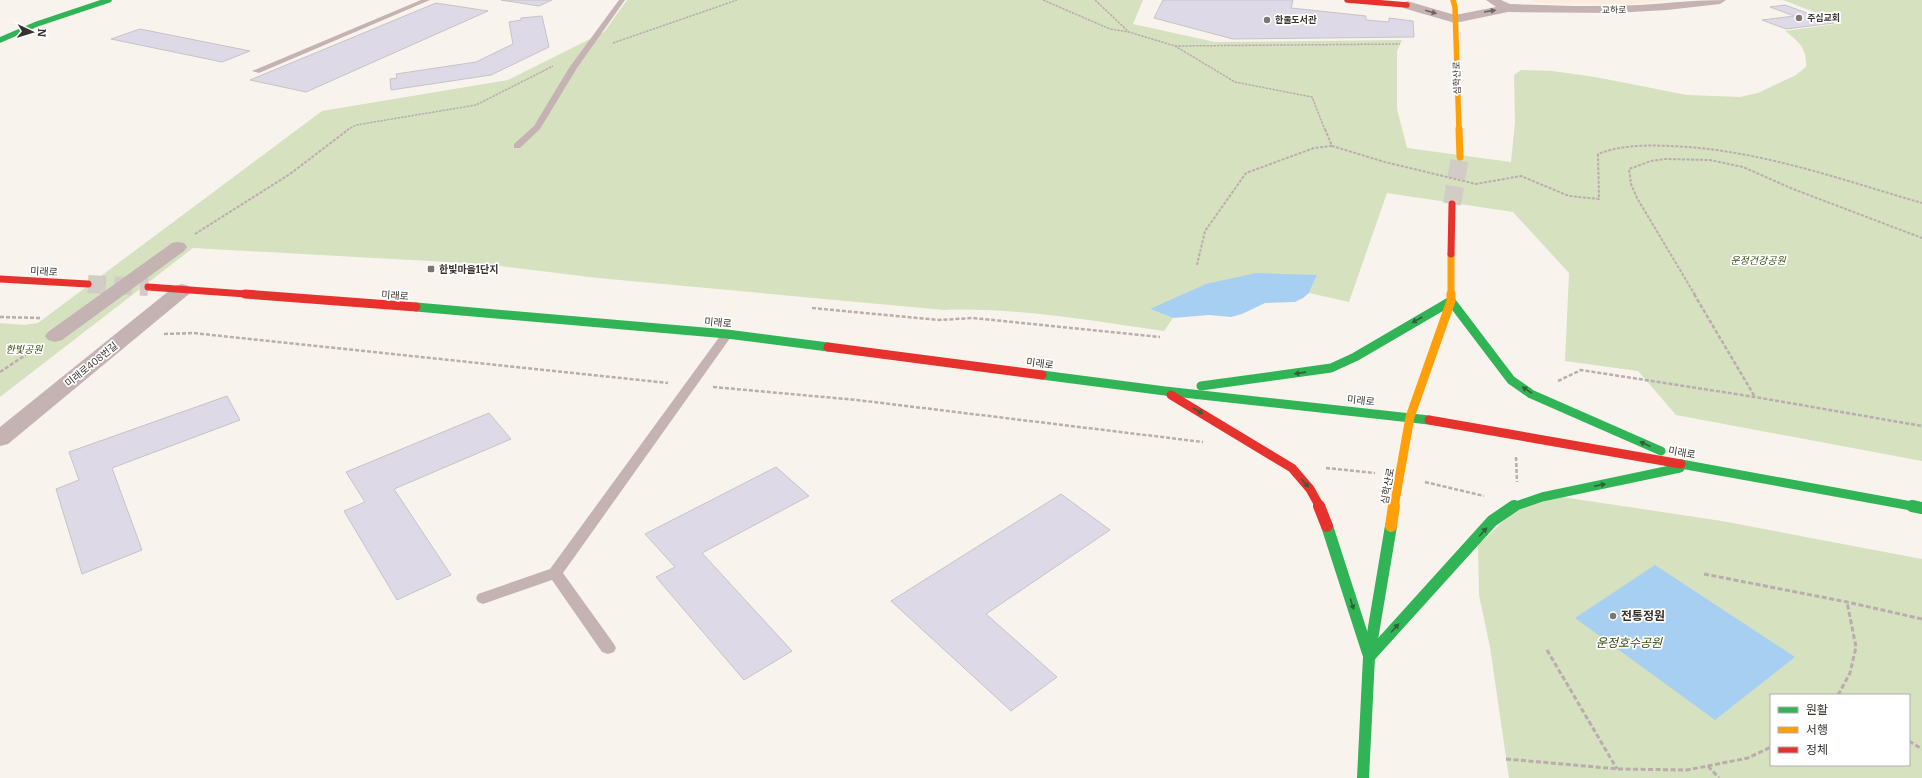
<svg xmlns="http://www.w3.org/2000/svg" width="1922" height="778" viewBox="0 0 1922 778" font-family="Bitter,'Noto Sans KR',serif">
  <style>
    .built { fill: #fbecde }
    .green { fill: #d6e1c0; fill-rule: evenodd }
    .water { fill: #a6cff2 }
    .building { fill: #ded9e7; stroke: #c6c3c5 }
    .lines { fill: none; stroke-linecap: round; stroke-linejoin: round }
    .secondary-tunnel { stroke: #d2ccc7; stroke-width: 18; stroke-dasharray: 18 8; stroke-linecap: butt }
    .path-far3 { stroke: #bbadad; stroke-width: 1.5; stroke-dasharray: 2.5 1; stroke-linecap: butt }
    .path-far2 { stroke: #bbadad; stroke-width: 2; stroke-dasharray: 3 1.5; stroke-linecap: butt }
    .path-far1 { stroke: #bbadad; stroke-width: 2.5; stroke-dasharray: 4 2; stroke-linecap: butt }
    .path { stroke: #bbadad; stroke-width: 3; stroke-dasharray: 5 2.5; stroke-linecap: butt }
    .lane { fill: #c5b2b2; fill-rule: evenodd }
    .street { fill: #c5b2b2; fill-rule: evenodd }
    .fast-far2 { stroke: #30b455; stroke-width: 5.5 }
    .fast-far1 { stroke: #30b455; stroke-width: 9 }
    .fast { stroke: #30b455; stroke-width: 12 }
    .slow-far3 { stroke: #ff9f0a; stroke-width: 5.5 }
    .slow-far2 { stroke: #ff9f0a; stroke-width: 7 }
    .slow-far1 { stroke: #ff9f0a; stroke-width: 9 }
    .slow { stroke: #ff9f0a; stroke-width: 12 }
    .jam-far3 { stroke: #e5322d; stroke-width: 5.5 }
    .jam-far2 { stroke: #e5322d; stroke-width: 7 }
    .jam-far1 { stroke: #e5322d; stroke-width: 9 }
    .jam { stroke: #e5322d; stroke-width: 12 }
    .oneway { fill: #706562 }
    .oneway2 { fill: #355f3a }
    .poi-dot { fill: #7c7570; stroke: #fff; stroke-width: 1.5 }
    .labels { text-anchor: middle; stroke-width: 3.5; stroke-linejoin: round; paint-order: stroke }
    .far-street-label { font-size: 9px; fill: #38312c; stroke: #fff }
    .far-poi-label { font-size: 9px; font-weight: bold; fill: #38312c; stroke: #fff; text-anchor: start }
    .park-label { font-size: 10px; font-style: italic; fill: #334a0a; stroke: #fff }
    .poi-label { font-size: 10px; font-weight: bold; fill: #38312c; stroke: #fff; text-anchor: start }
    .street-label { font-size: 10px; fill: #38312c; stroke: #fff }
    .near-poi-label { font-size: 12px; font-weight: bold; fill: #38312c; stroke: #fff; text-anchor: start }
    .near-park-label { font-size: 12px; font-style: italic; fill: #334a0a; stroke: #fff }
  </style>
  <rect width="100%" height="100%" fill="#f9f3ee"/>
  <path class="built" d="M1531 0H1670L1628 4H1565L1533 2Z"/>
  <g class="green">
    <path d="M627 0H1143L1133 24 1215 42 1402 40 1397 51V109L1407 148 1511 162 1515 122 1514 75 1521 70 1552 71 1595 77 1687 95 1740 97 1758 93 1796 75 1806 67C1807 49 1799 41 1785 31L1843 23 1783 0H1922V461L1676 415 1638 371 1565 361 1569 273 1513 212 1387 193 1349 302 1309 293 1317 275 1150 309 1173 318 1164 331C1092 321 1016 307 944 310L598 278 484 264 193 248 0 397V323L24 325 38 323 322 111 508 80 604 32Z"/>
    <path d="M1562 497 1722 521 1922 559V778H1509L1490 647 1479 595 1478 545 1520 506ZM1771 695H1909V765H1771Z"/>
  </g>
  <g class="water">
    <path d="M1256 273 1317 275 1309 293 1303 298 1295 302 1265 303 1242 314 1231 317 1209 315 1173 318 1150 309 1206 284Z"/>
    <path d="M1655 565 1795 657 1715 720 1575 618Z"/>
  </g>
  <g class="building">
    <path d="M501 0H552L539 6Z"/>
    <path d="M1163 0H1293L1291 8 1366 16V20L1389 22V18L1413 21 1414 37 1233 39 1154 18Z"/>
    <path d="M436 3 488 11 306 92 250 80Z"/>
    <path d="M1785 5 1834 23 1786 29 1762 20 1794 16 1770 7Z"/>
    <path d="M542 16 549 47 491 75 391 90 390 79 397 78 396 74 476 62 513 44 509 22 521 20V18Z"/>
    <path d="M140 29 250 51 222 62 111 39Z"/>
    <path d="M227 396 240 420 112 468 142 550 82 574 56 489 79 480 69 452Z"/>
    <path d="M489 413 511 439 394 489 451 575 397 600 344 511 365 502 346 472Z"/>
    <path d="M776 467 809 496 702 553 792 651 744 680 656 577 675 567 645 534Z"/>
    <path d="M1061 494 1110 530 986 614 1057 677 1011 711 891 601Z"/>
  </g>
  <g class="lines">
    <g class="secondary-tunnel">
      <path d="M1452 204 1460 157"/>
      <path d="M88 284 148 287"/>
    </g>
    <g class="path-far3">
      <path d="M1043 0 1110 29 1129 32 1175 46 1235 82 1312 97 1325 130"/>
      <path d="M1095 0 1129 32"/>
      <path d="M613 43 737 0"/>
      <path d="M1175 46 1400 44"/>
      <path d="M347 130 356 125 476 105 553 66"/>
    </g>
    <g class="path-far2">
      <path d="M1325 129 1332 146 1385 162 1476 184 1521 176 1569 196 1599 199 1598 154C1621 145 1645 145 1670 146 1757 149 1839 179 1922 203"/>
      <path d="M195 234 290 174 349 129"/>
      <path d="M1197 265 1205 231 1246 173 1314 148 1332 146"/>
      <path d="M1695 295 1637 198 1631 184 1629 169 1651 161 1664 159 1710 160 1743 167 1793 189 1922 238"/>
    </g>
    <g class="path-far1">
      <path d="M1694 294 1755 397"/>
      <path d="M812 308 939 320 973 318 1160 337"/>
      <path d="M0 317 41 318"/>
      <path d="M164 334 193 333 668 383"/>
      <path d="M0 372 36 348"/>
      <path d="M1558 381 1581 370 1755 397 1922 426"/>
      <path d="M713 387 857 400 1203 442"/>
      <path d="M1516 457 1517 482"/>
      <path d="M1326 468 1375 473"/>
      <path d="M1425 482 1484 496"/>
    </g>
    <g class="path">
      <path d="M1704 574 1847 602 1922 619"/>
      <path d="M1547 650 1617 769"/>
      <path d="M1838 695 1850 673 1856 647 1847 602"/>
      <path d="M1909 741 1922 749"/>
      <path d="M1506 759 1618 769 1687 770 1748 758 1771 747"/>
      <path d="M1708 766 1719 778"/>
    </g>
    <g class="lane">
      <path d="M421 0H430L259 73 252 71Z"/>
      <path d="M619 0H625L577 68 540 129 520 148H514V144L534 126 569 68Z"/>
      <path d="M727 331 733 334 563 573 614 644 616 648 614 652 608 654 602 652 552 580 483 604 478 602 476 598 478 594 550 569 723 332Z"/>
    </g>
    <g class="street">
      <path d="M1486 0H1501L1510 4C1553 6 1597 7 1640 5 1669 3 1697 0 1726 0L1720 4 1667 10 1614 13 1508 12 1455 23 1403 8 1401 5 1407 1 1455 15 1496 7Z"/>
      <path d="M178 242 184 243 187 247 184 251 62 340 55 342 48 340 45 336 48 332 172 243Z"/>
      <path d="M182 284 189 286 192 290 189 294 8 444 0 446V427L175 286Z"/>
    </g>
    <path class="fast-far2" d="M0 40 37 24 109 0"/>
    <g class="fast-far1">
      <path d="M1451 301 1511 380 1531 394 1661 451"/>
      <path d="M416 307 727 334 828 347"/>
      <path d="M1042 375 1165 391 1429 420"/>
      <path d="M1201 386 1331 368 1355 357 1451 301"/>
      <path d="M1681 464 1917 507"/>
      <path d="M1513 507 1542 497 1680 468"/>
    </g>
    <g class="fast">
      <path d="M1912 506 1922 508"/>
      <path d="M1327 526 1368 653"/>
      <path d="M1369 657 1492 521 1514 506"/>
      <path d="M1363 778 1369 657 1391 526"/>
    </g>
    <path class="slow-far3" d="M1453 0 1455 7 1459 130"/>
    <g class="slow-far2">
      <path d="M1459 129 1460 157"/>
      <path d="M1451 254V295"/>
    </g>
    <path class="slow-far1" d="M1394 507 1410 417 1451 301V294"/>
    <path class="slow" d="M1391 526 1394 506"/>
    <path class="jam-far3" d="M1347 0 1407 5"/>
    <g class="jam-far2">
      <path d="M1451 254 1452 204"/>
      <path d="M0 279 88 284"/>
      <path d="M148 287 258 295"/>
    </g>
    <g class="jam-far1">
      <path d="M245 294 416 307"/>
      <path d="M828 347 1042 375"/>
      <path d="M1171 395 1292 468 1310 489 1320 507"/>
      <path d="M1429 420 1681 464"/>
    </g>
    <path class="jam" d="M1319 506 1327 526"/>
  </g>
  <defs><path id="oneway-solid" d="M-6-.8H1V-3.2L6.5 0L1 3.2V.8H-6Z"/></defs>
  <g class="oneway">
    <use href="#oneway-solid" transform="translate(1490 11) rotate(-9)"/>
    <use href="#oneway-solid" transform="translate(1431 12) rotate(16)"/>
  </g>
  <g class="oneway2">
    <use href="#oneway-solid" transform="translate(1417 320) rotate(150)"/>
    <use href="#oneway-solid" transform="translate(1300 373) rotate(172)"/>
    <use href="#oneway-solid" transform="translate(1527 390) rotate(-146)"/>
    <use href="#oneway-solid" transform="translate(1198 411) rotate(31)"/>
    <use href="#oneway-solid" transform="translate(1645 444) rotate(-156)"/>
    <use href="#oneway-solid" transform="translate(1305 483) rotate(49)"/>
    <use href="#oneway-solid" transform="translate(1600 485) rotate(-12)"/>
    <use href="#oneway-solid" transform="translate(1483 532) rotate(-48)"/>
    <use href="#oneway-solid" transform="translate(1352 604) rotate(72)"/>
    <use href="#oneway-solid" transform="translate(1395 628) rotate(-48)"/>
  </g>
  <g class="poi-dot">
    <circle cx="1799" cy="18" r="4"/>
    <circle cx="1267" cy="20" r="4"/>
    <rect x="427" y="265" width="8" height="8" rx="2"/>
    <circle cx="1613" cy="616" r="4"/>
  </g>
  <g class="labels">
    <g class="far-street-label">
      <text transform="translate(1614 10) rotate(-1)" y="3">교하로</text>
      <text transform="translate(1457 78) rotate(-92)" y="3">심학산로</text>
    </g>
    <g class="far-poi-label">
      <text x="1807" y="21">주심교회</text>
      <text x="1275" y="23">한울도서관</text>
    </g>
    <g class="park-label">
      <text x="1758" y="264">운정건강공원</text>
      <text x="24" y="353">한빛공원</text>
    </g>
    <g class="poi-label">
      <text x="439" y="273">한빛마을1단지</text>
    </g>
    <g class="street-label">
      <text transform="translate(44 271) rotate(3)" y="4">미래로</text>
      <text transform="translate(395 295) rotate(4)" y="4">미래로</text>
      <text transform="translate(718 322) rotate(5)" y="4">미래로</text>
      <text transform="translate(1040 363) rotate(8)" y="4">미래로</text>
      <text transform="translate(91 364) rotate(-39)" y="4">미래로408번길</text>
      <text transform="translate(1361 400) rotate(6)" y="4">미래로</text>
      <text transform="translate(1682 452) rotate(10)" y="4">미래로</text>
      <text transform="translate(1387 486) rotate(-80)" y="4">심학산로</text>
    </g>
    <g class="near-poi-label">
      <text x="1621" y="620">전통정원</text>
    </g>
    <g class="near-park-label">
      <text x="1629" y="647">운정호수공원</text>
    </g>
  </g>
  <rect x="1770" y="694" width="140" height="72" fill="#ffffff" stroke="#afadab"/>
  <rect x="1778" y="707" width="20" height="6" fill="#30b455" stroke="#afadab"/>
  <text x="1806" y="714" font-size="12" fill="#38312c">원활</text>
  <rect x="1778" y="727" width="20" height="6" fill="#ff9f0a" stroke="#afadab"/>
  <text x="1806" y="734" font-size="12" fill="#38312c">서행</text>
  <rect x="1778" y="747" width="20" height="6" fill="#e5322d" stroke="#afadab"/>
  <text x="1806" y="754" font-size="12" fill="#38312c">정체</text>
  <g transform="translate(32 32) rotate(94)" stroke="#ffffff" stroke-width="3" paint-order="stroke">
  <path d="M0-3L7 15L0 10L-7 15Z" fill="#38312c"/>
  <text y="-6" font-size="11" font-weight="bold" text-anchor="middle" fill="#38312c">N</text>
  </g>
</svg>
